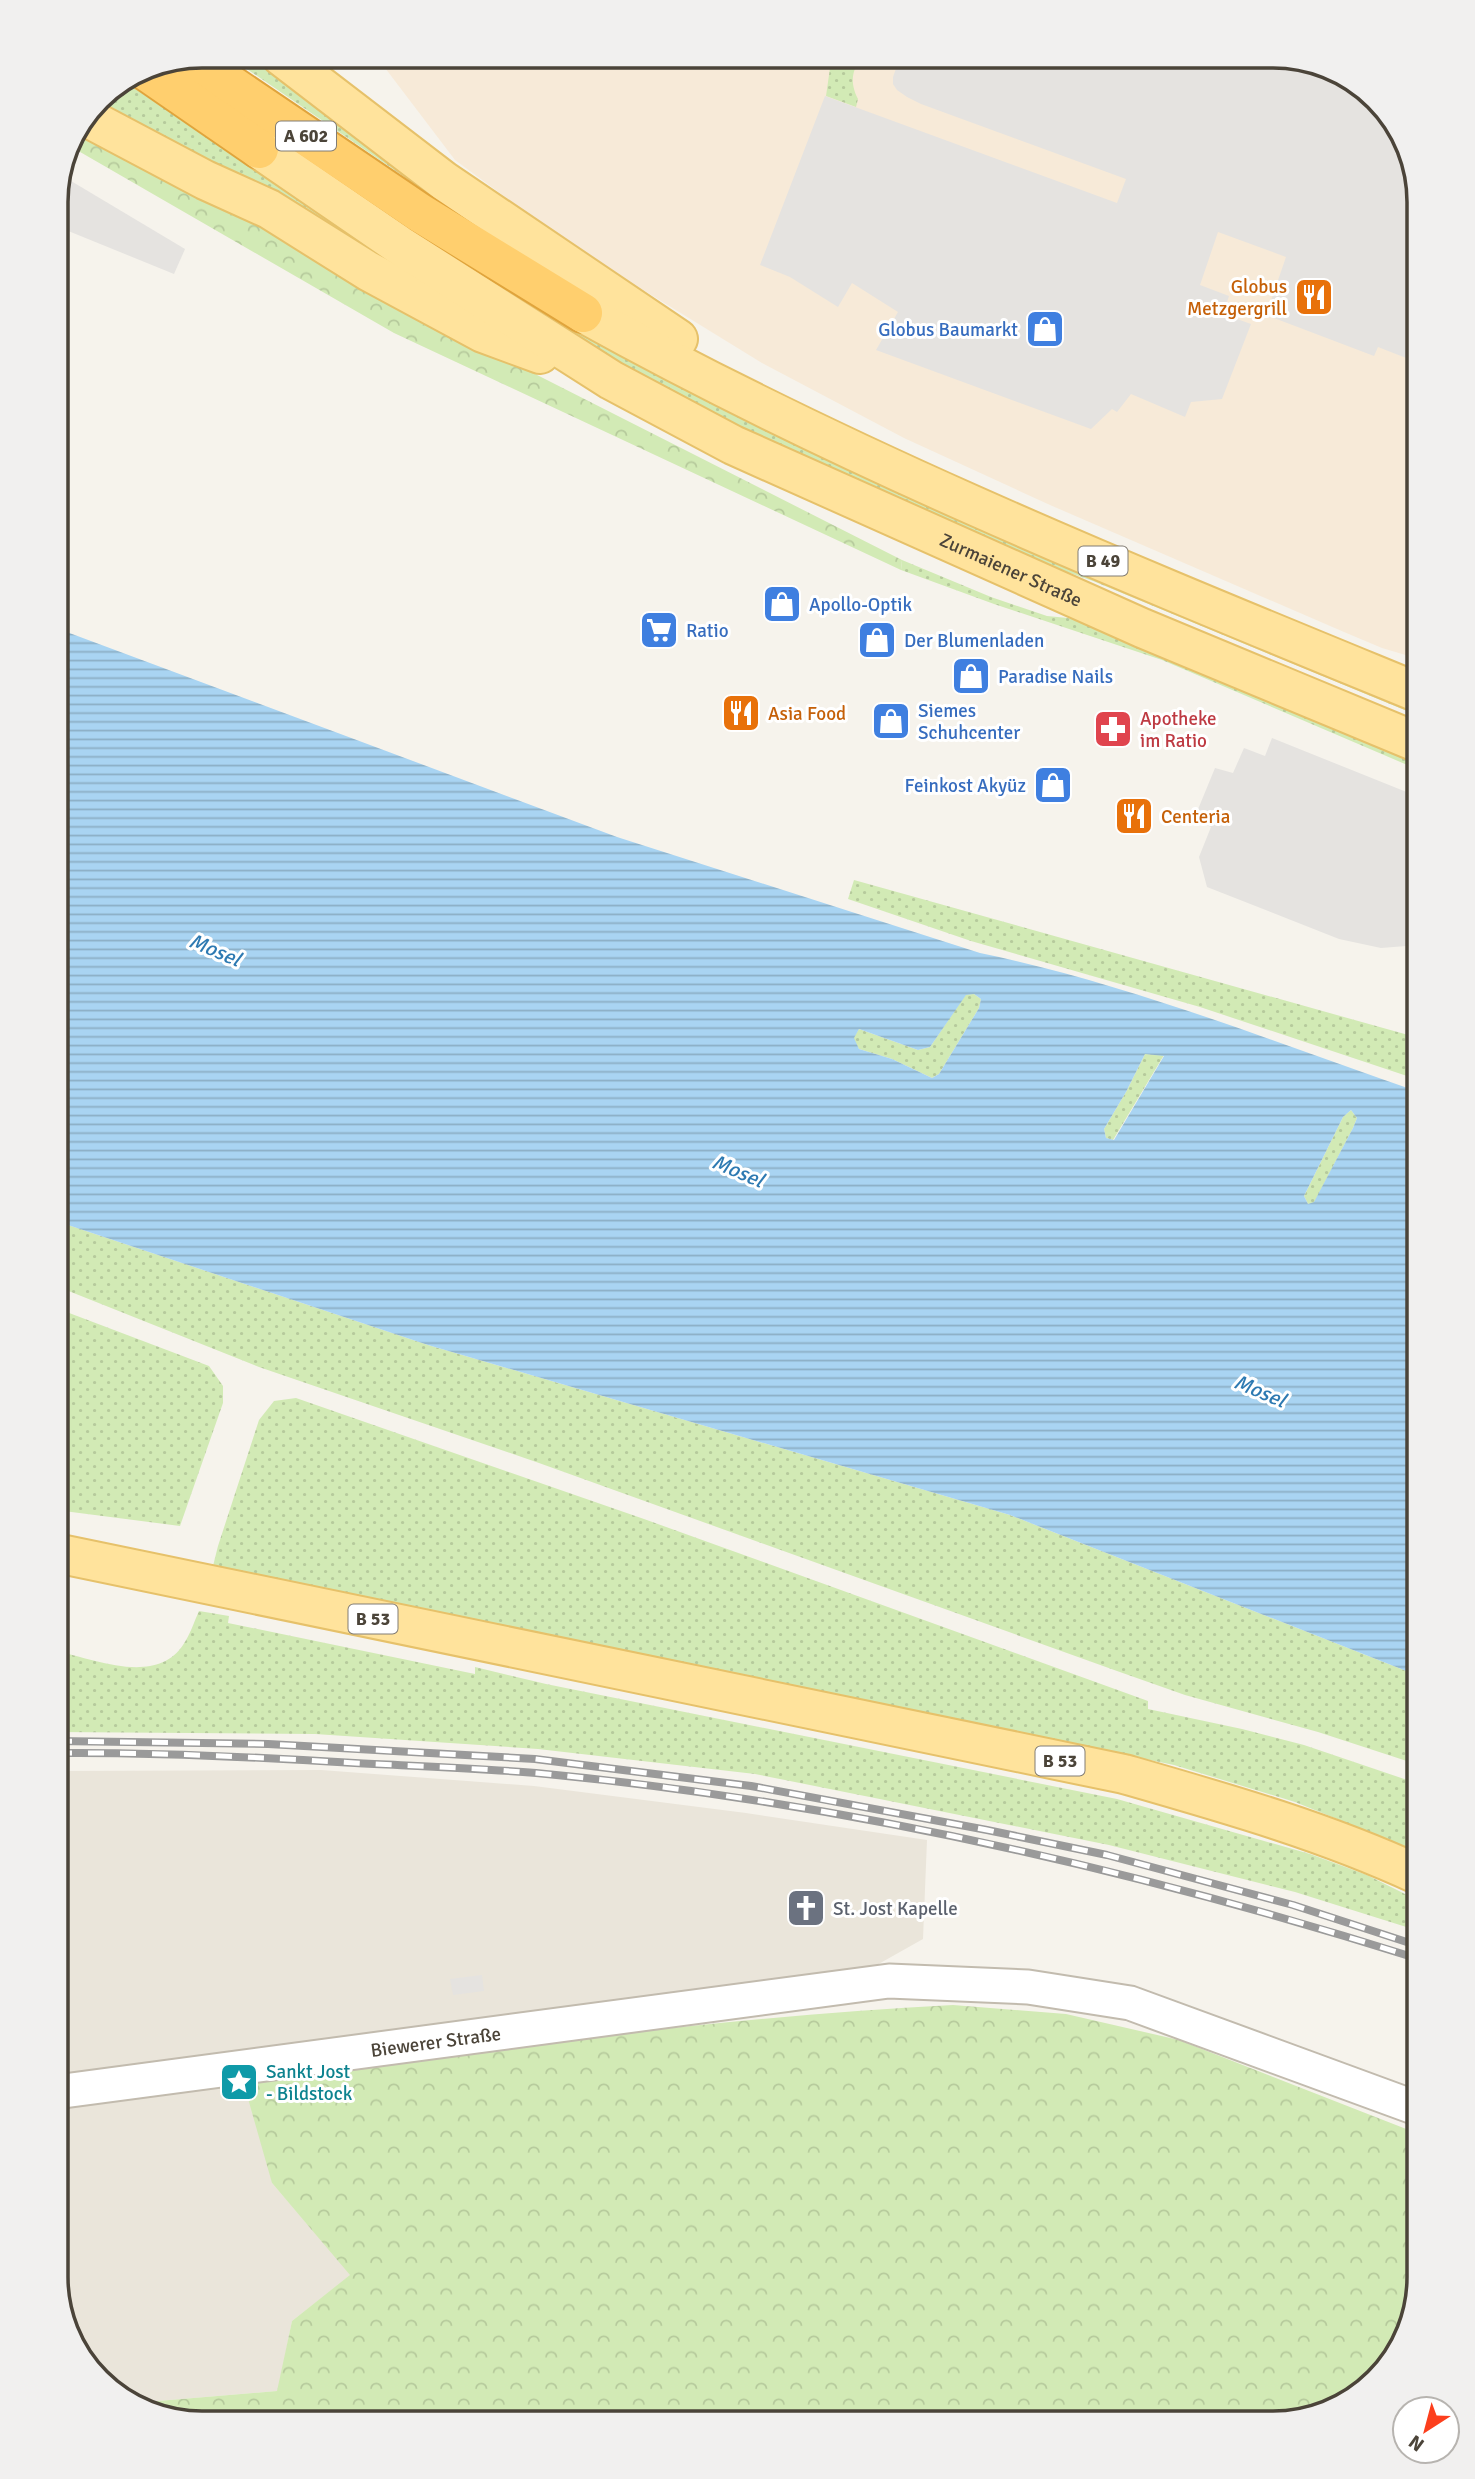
<svg xmlns="http://www.w3.org/2000/svg" width="1475" height="2479" viewBox="0 0 1475 2479" font-family="Signika,sans-serif">
  <style>
    .residential { fill: #eae5da }
    .commercial { fill: #f7ead8 }
    .grass { fill: url(#grass-dots) }
    .forest { fill: url(#forest-crowns) }
    .parking { fill: #e5e3e0 }
    .water { fill: url(#water-rules); fill-rule: evenodd }
    .lines { fill: none; stroke-linecap: round; stroke-linejoin: round }
    .tertiary-casing { stroke: #c2bbae; stroke-width: 37 }
    .primary-casing { stroke: #e6c16a; stroke-width: 42 }
    .motorway-casing { stroke: #e0a43c; stroke-width: 42 }
    .tertiary { stroke: #fff; stroke-width: 33 }
    .primary { stroke: #ffe39c; stroke-width: 38 }
    .motorway { stroke: #ffcf6e; stroke-width: 38 }
    .rail-casing { stroke: #9a9a9a; stroke-width: 8 }
    .rail { stroke: #fff; stroke-width: 5; stroke-dasharray: 16; stroke-linecap: butt }
    .labels { text-anchor: middle; stroke-width: 6; stroke-linejoin: round; paint-order: stroke }
    .shield { fill: #fff; stroke: #817c74; stroke-width: 2 }
    .shield-label { font-size: 18px; font-weight: bold; fill: #4b4439 }
    .food-label { font-size: 19px; fill: #c56008; stroke: #fff; text-anchor: start }
    .shop-label { font-size: 19px; fill: #366cbe; stroke: #fff; text-anchor: start }
    .street-label { font-size: 19px; fill: #4b4439; stroke: #fff }
    .health-label { font-size: 19px; fill: #be3a42; stroke: #fff; text-anchor: start }
    .worship-label { font-size: 19px; fill: #5b616d; stroke: #fff; text-anchor: start }
    .culture-label { font-size: 19px; fill: #0d838f; stroke: #fff; text-anchor: start }
    .water-label { font-size: 21px; font-style: italic; fill: #2e7ab2; stroke: #fff }
    .rim { fill: none; stroke: #4b4439; stroke-width: 3.5 }
  </style>
  <defs>
    <pattern id="grass-dots" width="8" height="8" patternUnits="userSpaceOnUse" patternTransform="scale(1.75)"><rect width="8" height="8" fill="#d2eab5"/><path d="M2 2h.1M6 6h.1" fill="none" stroke="#b6ca9c" stroke-width="1.8" stroke-linecap="round"/></pattern>
    <pattern id="forest-crowns" width="20" height="18" patternUnits="userSpaceOnUse" patternTransform="scale(1.75)"><rect width="20" height="18" fill="#d2eab5"/><path d="M2 6a3 3 0 1 1 6 0M12 15a3 3 0 1 1 6 0" fill="none" stroke="#b6ca9c"/></pattern>
    <pattern id="water-rules" width="6" height="5" patternUnits="userSpaceOnUse" patternTransform="scale(1.75)"><rect width="6" height="5" fill="#a9d4f2"/><path d="M0 2.5h6" fill="none" stroke="#8caec5"/></pattern>
  </defs>
  <rect width="100%" height="100%" fill="#f6f3ec"/>
  <path class="residential" d="M321 1770 534 1786 746 1813 927 1840 923 1939 875 1966 504 2023 272 2183 351 2275 292 2321 278 2391 134 2403 121 2399 71 2341 56 2277V1771Z"/>
  <path class="commercial" d="M376 56H1283L1354 81 1404 138 1419 202V659L1382 648 1344 632 1050 505 904 438 762 363 640 288 520 208 455 160Z"/>
  <g class="grass">
    <path d="M228 56H263L517 254Z"/>
    <path d="M849 56H863C851 70 850 83 858 99L856 107 826 96 830 68 840 66Z"/>
    <path d="M125 82 455 301 96 103 99 99Z"/>
    <path d="M476 268 1419 703V716L1093 581 1050 566 726 427 472 275Z"/>
    <path d="M902 560 991 597 1047 616 1089 620 1419 757V770L1162 660 994 604 901 570Z"/>
    <path d="M854 880 1419 1038V1080L1200 1007 971 941 848 899Z"/>
    <path d="M966 994H974L981 999 979 1008 939 1074 932 1078 892 1059 859 1049 853 1038 859 1029 918 1050 930 1047Z"/>
    <path d="M1145 1054 1164 1055 1113 1140 1106 1138 1104 1129 1126 1092Z"/>
    <path d="M1351 1110 1357 1118 1353 1128 1314 1203 1308 1204 1304 1196 1343 1117Z"/>
    <path d="M56 1221 428 1345 1010 1515 1419 1676V1765L1318 1732 1185 1695 1117 1671 539 1463 259 1367 56 1286Z"/>
    <path d="M56 1308 209 1366 223 1386V1403L180 1526 56 1510Z"/>
    <path d="M296 1398 644 1519 1148 1701V1709L1242 1729 1304 1745 1419 1784V1852L1295 1802 1174 1765 213 1566 218 1546 259 1420 274 1401Z"/>
    <path d="M199 1611 229 1616 228 1623 475 1674V1667L546 1684 1117 1799 1310 1854 1367 1875 1419 1901V1931L1295 1892 1109 1845 755 1774 538 1749 315 1734 56 1732V1651C94 1659 156 1686 183 1645 190 1635 194 1622 199 1611Z"/>
  </g>
  <g class="forest">
    <path d="M80 127 261 224 399 305 902 560 901 570 394 333 68 145Z"/>
    <path d="M953 2005 1066 2014 1179 2040 1419 2134V2277L1395 2358 1337 2408 1273 2423H193L134 2403 277 2391 292 2321 350 2275 272 2183 243 2081C479 2051 716 2017 953 2005Z"/>
  </g>
  <g class="parking">
    <path d="M913 56H1283L1354 81 1404 138 1419 202V363L1378 347 1374 356 1266 315 1286 257 1218 232 1200 285 1229 296 1223 314 1251 324 1222 399 1191 402 1185 417 1131 394 1117 412 1112 409 1091 429 876 350 898 312 852 283 838 307 790 277 760 265 825 96 1117 203 1126 179 921 104 907 97 897 90 893 84V77L898 63Z"/>
    <path d="M61 175 185 249 174 274 56 226V193Z"/>
    <path d="M1272 738 1419 797V945L1381 948 1339 939 1207 887 1199 857 1211 827 1194 819 1215 768 1233 773 1244 748 1265 756Z"/>
    <path d="M482 1975 484 1991 453 1995 450 1979Z"/>
  </g>
  <path class="water" d="M56 628 617 837 980 953C1130 984 1274 1042 1419 1092V1221L1411 1223 1409 1231 1419 1238V1676L1010 1515 428 1345 56 1221ZM974 994 981 999 979 1008 939 1074 932 1078 892 1059 859 1049 854 1038 859 1029 918 1050 930 1047 966 995ZM1145 1054 1164 1056 1114 1140 1106 1138 1104 1129 1126 1092ZM1351 1110 1357 1118 1353 1128 1314 1202 1308 1204 1304 1196 1343 1117Z"/>
  <g class="lines">
    <defs>
      <g id="tertiary">
        <path id="s1" d="M56 2092 889 1981 1028 1987 1130 2003 1419 2109"/>
      </g>
      <g id="primary">
        <path d="M281 56 444 181 678 339"/>
        <path d="M86 117 205 180 269 209 368 271 483 333 540 354"/>
        <path id="s2" d="M259 149 399 245 611 380 733 445 1142 628 1419 743"/>
        <path d="M583 313C849 461 1137 577 1419 693"/>
        <path d="M56 1553 1124 1774C1225 1803 1324 1831 1419 1875"/>
      </g>
      <g id="motorway">
        <path d="M191 58 420 213 583 313"/>
        <path d="M143 69 259 149"/>
      </g>
    </defs>
    <use href="#tertiary" class="tertiary-casing"/>
    <use href="#primary" class="primary-casing"/>
    <use href="#motorway" class="motorway-casing"/>
    <use href="#tertiary" class="tertiary"/>
    <use href="#primary" class="primary"/>
    <use href="#motorway" class="motorway"/>
    <defs>
      <g id="rail">
        <path d="M56 1741 268 1744 535 1759 751 1786 987 1830 1107 1855 1293 1905 1419 1946"/>
        <path d="M56 1753C156 1752 256 1757 355 1763 415 1766 476 1768 536 1773 837 1801 1131 1868 1419 1959"/>
      </g>
    </defs>
    <use href="#rail" class="rail-casing"/>
    <use href="#rail" class="rail"/>
  </g>
  <defs>
    <symbol id="restaurant-square" viewBox="-11 -11 22 22"><rect x="-9" y="-9" width="18" height="18" rx="4" fill="#e8710a" stroke="#fff"/><path d="M-5-6h1v4h1v-4h1v4h1v-4h1v5L-1.5 .5V6h-2V.5L-5-1ZM5-6V6H3V1.5H1.5Q1.5-4 5-6Z" fill="#fff"/></symbol>
    <symbol id="shop-square" viewBox="-11 -11 22 22"><rect x="-9" y="-9" width="18" height="18" rx="4" fill="#3f7fe0" stroke="#fff"/><path d="M-5-2.5h2.3a2.7 3.5 0 0 1 5.4 0H5L5.5 6h-11ZM-1.5-2.5h3a1.5 2.3 0 0 0-3 0Z" fill="#fff"/></symbol>
    <symbol id="supermarket-square" viewBox="-11 -11 22 22"><rect x="-9" y="-9" width="18" height="18" rx="4" fill="#3f7fe0" stroke="#fff"/><path d="M-6-5.5h2.5l.6 2H6L4.5 2H-2.5L-4.4-4H-6ZM-1.5 3.2a1.3 1.3 0 1 0 .1 0ZM3 3.2a1.3 1.3 0 1 0 .1 0Z" fill="#fff"/></symbol>
    <symbol id="pharmacy-square" viewBox="-11 -11 22 22"><rect x="-9" y="-9" width="18" height="18" rx="4" fill="#e0444e" stroke="#fff"/><path d="M-2-6h4v4h4v4h-4v4h-4v-4h-4v-4h4Z" fill="#fff"/></symbol>
    <symbol id="church-square" viewBox="-11 -11 22 22"><rect x="-9" y="-9" width="18" height="18" rx="4" fill="#6b7280" stroke="#fff"/><path d="M-1.2-6h2.4v3.5h3.3v2.4h-3.3V6h-2.4V-.1h-3.3v-2.4h3.3Z" fill="#fff"/></symbol>
    <symbol id="sight-square" viewBox="-11 -11 22 22"><rect x="-9" y="-9" width="18" height="18" rx="4" fill="#0f9aa8" stroke="#fff"/><path d="M0-6L1.8-2.2L6-1.7L2.9 1.2L3.7 5.4L0 3.3L-3.7 5.4L-2.9 1.2L-6-1.7L-1.8-2.2Z" fill="#fff"/></symbol>
  </defs>
  <g fill-rule="evenodd">
    <use href="#restaurant-square" x="1292" y="275" width="44" height="44"/>
    <use href="#shop-square" x="1023" y="307" width="44" height="44"/>
    <use href="#shop-square" x="760" y="582" width="44" height="44"/>
    <use href="#supermarket-square" x="637" y="608" width="44" height="44"/>
    <use href="#shop-square" x="855" y="618" width="44" height="44"/>
    <use href="#shop-square" x="949" y="654" width="44" height="44"/>
    <use href="#restaurant-square" x="719" y="691" width="44" height="44"/>
    <use href="#shop-square" x="869" y="699" width="44" height="44"/>
    <use href="#pharmacy-square" x="1091" y="707" width="44" height="44"/>
    <use href="#shop-square" x="1031" y="763" width="44" height="44"/>
    <use href="#restaurant-square" x="1112" y="794" width="44" height="44"/>
    <use href="#church-square" x="784" y="1886" width="44" height="44"/>
    <use href="#sight-square" x="217" y="2060" width="44" height="44"/>
  </g>
  <g class="labels">
    <g class="shield">
      <rect x="276" y="121.5" width="60" height="29" rx="5"/>
      <rect x="1078.5" y="546.5" width="49" height="29" rx="5"/>
      <rect x="348.5" y="1604.5" width="49" height="29" rx="5"/>
      <rect x="1035.5" y="1746.5" width="49" height="29" rx="5"/>
    </g>
    <g class="shield-label">
      <text x="306" y="142">A 602</text>
      <text x="1103" y="567">B 49</text>
      <text x="373" y="1625">B 53</text>
      <text x="1060" y="1767">B 53</text>
    </g>
    <g class="food-label">
      <text x="1287" y="293" text-anchor="end">Globus<tspan x="1287" dy="22">Metzgergrill</tspan></text>
      <text x="768" y="720">Asia Food</text>
      <text x="1161" y="823">Centeria</text>
    </g>
    <g class="shop-label">
      <text x="1018" y="336" text-anchor="end">Globus Baumarkt</text>
      <text x="809" y="611">Apollo-Optik</text>
      <text x="686" y="637">Ratio</text>
      <text x="904" y="647">Der Blumenladen</text>
      <text x="998" y="683">Paradise Nails</text>
      <text x="918" y="717">Siemes<tspan x="918" dy="22">Schuhcenter</tspan></text>
      <text x="1026" y="792" text-anchor="end">Feinkost Akyüz</text>
    </g>
    <g class="street-label">
      <text dy="7" stroke="none"><textPath href="#s2" startOffset="864">Zurmaiener Straße</textPath></text>
      <text dy="7" stroke="none"><textPath href="#s1" startOffset="383">Biewerer Straße</textPath></text>
    </g>
    <g class="health-label">
      <text x="1140" y="725">Apotheke<tspan x="1140" dy="22">im Ratio</tspan></text>
    </g>
    <g class="worship-label">
      <text x="833" y="1915">St. Jost Kapelle</text>
    </g>
    <g class="culture-label">
      <text x="266" y="2078">Sankt Jost<tspan x="266" dy="22">- Bildstock</tspan></text>
    </g>
    <g class="water-label">
      <text transform="translate(215 950) rotate(23)" y="7">Mosel</text>
      <text transform="translate(738 1171) rotate(23)" y="7">Mosel</text>
      <text transform="translate(1260 1391) rotate(23)" y="7">Mosel</text>
    </g>
  </g>
  <path d="M0 0H1475V2479H0ZM202 68H1273A134 134 0 0 1 1407 202V2277A134 134 0 0 1 1273 2411H202A134 134 0 0 1 68 2277V202A134 134 0 0 1 202 68Z" fill="#f1f0ef" fill-rule="evenodd"/>
  <path class="rim" d="M202 68H1273A134 134 0 0 1 1407 202V2277A134 134 0 0 1 1273 2411H202A134 134 0 0 1 68 2277V202A134 134 0 0 1 202 68Z"/>
  <g transform="translate(1426 2430) rotate(216)"><circle r="33" fill="#ffffff" stroke="#b7b4b0" stroke-width="2"/>
  <path d="M0-5L12 26L0 18L-12 26Z" fill="#fc3f1d"/>
  <text y="-10" font-size="19" font-weight="bold" text-anchor="middle" fill="#4b4439">N</text>
  </g>
</svg>
